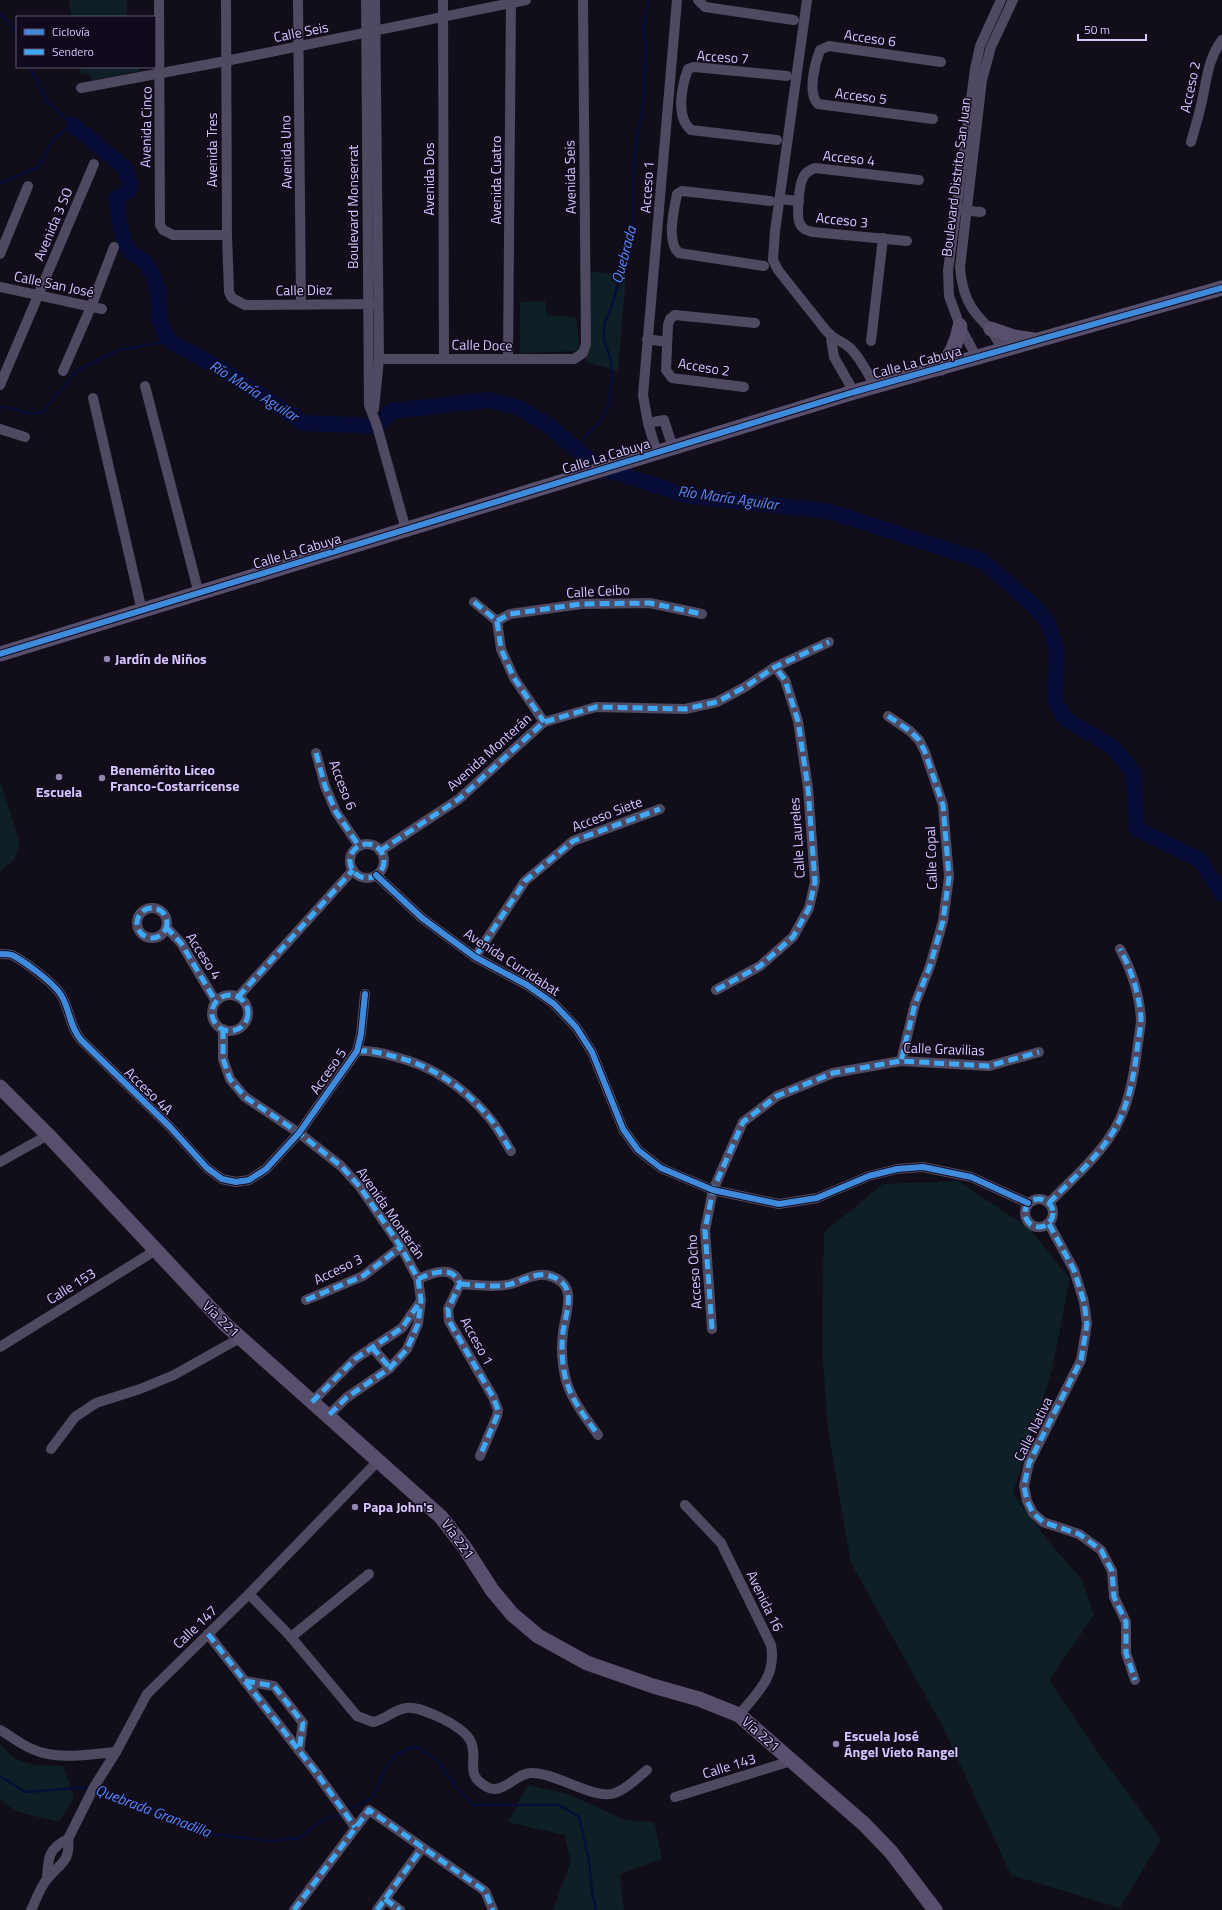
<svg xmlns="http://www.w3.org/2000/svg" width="1222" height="1910" viewBox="0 0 1222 1910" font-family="'Titillium Web',sans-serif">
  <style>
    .green { fill: #0e1f25 }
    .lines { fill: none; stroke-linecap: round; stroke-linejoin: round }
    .stream { stroke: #070d37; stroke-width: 2.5 }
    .river { stroke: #070d37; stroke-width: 16 }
    .street { stroke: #4f4962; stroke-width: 10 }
    .secondary { stroke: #584f6d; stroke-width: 15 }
    .quiet { stroke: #3fa9f5; stroke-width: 5; stroke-dasharray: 10 5; stroke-linecap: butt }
    .cycleway-casing { stroke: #110a1d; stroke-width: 8 }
    .cycleway { stroke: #408adc; stroke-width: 6 }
    .poi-dot { fill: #9386ae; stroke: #110a1d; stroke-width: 1.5 }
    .labels { text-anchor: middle; stroke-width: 3; stroke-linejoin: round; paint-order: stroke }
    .street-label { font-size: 14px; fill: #d9c6ff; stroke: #110a1d }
    .poi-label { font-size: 14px; font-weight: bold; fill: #d9c6ff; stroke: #110a1d; text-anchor: start }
    .water-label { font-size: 15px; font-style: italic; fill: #5489ff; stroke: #110a1d }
  </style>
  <rect width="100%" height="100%" fill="#120e19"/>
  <g class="green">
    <path d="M69 0H127V17H72Z"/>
    <path d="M80 67H139L140 71 94 80 91 79 89 73 81 75Z"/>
    <path d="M591 272 626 274 618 371 586 362Z"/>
    <path d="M545 301 547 315 576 317 580 351 520 353V302Z"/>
    <path d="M0 780 20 844 14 860 0 872Z"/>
    <path d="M958 1181 1029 1228 1070 1279 1052 1370 1013 1493 1045 1537 1082 1580 1094 1615 1049 1680 1092 1744 1161 1839 1120 1908 1011 1875 943 1727 851 1563 828 1431 822 1346 824 1232 883 1184Z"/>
    <path d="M0 1744C6 1748 8 1754 14 1757 28 1767 47 1765 63 1766L74 1797 59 1822 18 1812 0 1800Z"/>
    <path d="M528 1785 568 1794 625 1820 654 1822 662 1859 620 1874 624 1910H553L571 1861 564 1835 508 1822Z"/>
  </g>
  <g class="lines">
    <g class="stream">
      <path d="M0 14 14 29 17 36"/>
      <path d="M0 183 39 167 53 139 73 125 47 102 30 67"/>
      <path d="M0 407C16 406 29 419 44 411L76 371 118 350 170 341"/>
      <path d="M575 448 600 422 609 405 612 371 610 357 604 340V324L611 309 628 249 633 223V175L635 147 642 114 646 46 643 30 649 0"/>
      <path d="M0 1776 25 1792 91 1787"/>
      <path d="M96 1788 211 1834 269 1841 299 1838 323 1820 342 1814"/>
      <path d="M346 1812 374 1796 384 1771 396 1754 416 1746 439 1762 455 1786 473 1805H559L579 1817 589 1860 592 1892 596 1910"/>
    </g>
    <path class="river" d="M73 125 125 168 130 183 129 191 117 198 119 218 124 243 129 251 145 262 153 275 158 293 160 320 163 330 170 341 221 369 304 423 377 426 391 411 489 400 519 408 549 426 598 467 685 495 827 511 983 561 1033 605 1048 623 1057 652 1055 701 1064 718 1114 748 1133 772 1137 829 1200 860 1222 894"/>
    <g class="street">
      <path d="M159 0 160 225 163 230 173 235H227"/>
      <path d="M226 0 227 235 229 292 232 298 245 305 378 304"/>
      <path d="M298 0 301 304"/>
      <path d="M366 0 369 405 377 426 406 530"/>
      <path d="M443 0 444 358"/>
      <path d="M698 0 705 7 794 20"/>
      <path d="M807 0 775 231 773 260 778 270 824 328C833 340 839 339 849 347 860 357 868 374 875 386"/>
      <path d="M81 88 226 61 526 0"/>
      <path d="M933 119 818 104C807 93 815 63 820 50L829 46 941 62"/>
      <path d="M777 140 691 130C675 117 682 85 688 69L694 67 787 76"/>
      <path d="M1191 142C1195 128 1199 115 1202 101 1207 78 1208 59 1222 40"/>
      <path d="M779 199 799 201"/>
      <path d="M960 210 981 212"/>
      <path d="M907 241 813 232C808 231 803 230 800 224 796 218 799 185 803 178 805 172 810 170 815 168L919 180"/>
      <path d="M0 254 28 186"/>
      <path d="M764 266 679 253C666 243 674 209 677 194L682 191 770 201"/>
      <path d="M0 287 102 309"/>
      <path d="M831 338 834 357 854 392"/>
      <path d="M647 339 667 342"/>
      <path d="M871 341 883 238"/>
      <path d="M1002 351C994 328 984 326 972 308 964 296 961 281 960 267L982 80 991 47 1013 0"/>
      <path d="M977 358 960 326 949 296 948 271 975 69 980 46 1001 0"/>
      <path d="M379 359H574L583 353 586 344 583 0"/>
      <path d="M508 359 511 0"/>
      <path d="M63 371 91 307 114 247"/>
      <path d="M0 385 94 164"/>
      <path d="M145 386 199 594"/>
      <path d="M744 387 672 378 666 370 668 325 670 319 675 315 755 323"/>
      <path d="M93 398 142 611"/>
      <path d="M374 409 379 359 375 0"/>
      <path d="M648 423 664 420 673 448"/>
      <path d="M0 429 25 437"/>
      <path d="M657 453 648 423 643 395 677 0"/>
      <path d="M474 602 497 621 501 649 514 678 544 722"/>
      <path d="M497 621 510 614 581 604 650 603 702 614"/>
      <path d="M888 716 910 731 919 740 925 752 943 805 949 877 943 921 930 966 915 1004 901 1061"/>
      <path d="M316 753 325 786 336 812 359 846"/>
      <circle cx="367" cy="861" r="17"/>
      <path d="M380 851 459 799 544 722 596 707 685 709 717 702 745 687 775 667 829 642"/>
      <path d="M376 875 422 918 475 957 527 985 554 1004 576 1027 592 1052 623 1129 638 1150 661 1168 713 1190 779 1204 817 1198 869 1176 897 1169 923 1167 971 1177 1028 1203"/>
      <circle cx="152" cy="923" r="15"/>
      <path d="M166 927 181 943 216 1002"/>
      <path d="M0 954C4 954 9 954 12 955 24 961 54 983 61 995 70 1009 69 1026 81 1040L170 1127 207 1168 222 1179 236 1182 249 1180 266 1169 299 1133 357 1051 361 1034 365 994"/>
      <path d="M475 957 525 881 573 841 660 809"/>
      <path d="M716 990 760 966 793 937 809 908 815 882 808 788 798 721 785 680 775 667"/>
      <circle cx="230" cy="1013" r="18"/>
      <path d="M238 997 353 870"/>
      <path d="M223 1029V1059L230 1079 245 1097 299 1133 341 1166 360 1187 401 1247 418 1279 421 1300 418 1324 407 1349 390 1368 346 1398 328 1416"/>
      <path d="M357 1051C370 1050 382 1053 396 1057 432 1066 463 1087 487 1115 497 1126 504 1140 511 1151"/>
      <path d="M0 1162 48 1135"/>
      <circle cx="1039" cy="1213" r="14"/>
      <path d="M1049 1203C1069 1182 1093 1162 1109 1138 1129 1110 1134 1075 1138 1043 1139 1035 1141 1026 1141 1018 1139 994 1132 971 1120 949"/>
      <path d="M1049 1224 1074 1270 1084 1302 1087 1324 1081 1360 1029 1463 1024 1486 1027 1501 1033 1513 1043 1522 1079 1534 1101 1550 1112 1571 1114 1597 1126 1622V1653L1135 1680"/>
      <path d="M418 1279C432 1273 453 1264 460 1284L448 1309 449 1321 493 1397 498 1410 497 1416 480 1456"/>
      <path d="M460 1284C477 1285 495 1288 511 1284 522 1281 535 1273 546 1275 580 1282 566 1310 563 1332 561 1348 562 1365 566 1380 572 1401 586 1418 598 1435"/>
      <path d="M306 1300 363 1276 401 1247"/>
      <path d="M712 1329 705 1230 713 1190 743 1122 777 1096 833 1073 901 1061 989 1066 1039 1052"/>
      <path d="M0 1347 156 1250"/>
      <path d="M372 1347 390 1368"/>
      <path d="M312 1402 355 1359 402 1328 420 1302"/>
      <path d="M51 1449 75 1417 96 1403 140 1389 174 1375 240 1338"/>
      <path d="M685 1505 721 1543 771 1645C777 1676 757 1693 739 1715"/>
      <path d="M249 1594 291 1637 357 1716 373 1722C385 1720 393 1710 406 1708 422 1706 465 1727 471 1742 479 1761 463 1774 487 1787 502 1796 516 1773 531 1773 555 1772 596 1801 615 1793 627 1789 638 1777 647 1770"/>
      <path d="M208 1634 315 1771 355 1827"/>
      <path d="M291 1637 369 1574"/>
      <path d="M245 1681 274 1686 303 1723 299 1751"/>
      <path d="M0 1730C11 1736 21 1745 32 1749 58 1761 90 1754 116 1752"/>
      <path d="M675 1797 791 1761"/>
      <path d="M68 1839 94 1787 116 1752 147 1694 249 1594 378 1461"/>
      <path d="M47 1879C48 1859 48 1848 68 1839"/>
      <path d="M385 1899 400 1910"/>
      <path d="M31 1910C36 1900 40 1888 47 1879 59 1864 71 1862 68 1839"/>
      <path d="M294 1910 369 1810 485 1891 493 1910"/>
      <path d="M377 1910 422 1848"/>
    </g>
    <g class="secondary">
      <path d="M991 329 1014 337 1034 340"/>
      <path d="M941 368C951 354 957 343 960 326"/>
      <path d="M0 654 854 392 1222 288"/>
      <path d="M0 1087 48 1135 226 1325 441 1517 465 1548 492 1590 512 1614 538 1636 587 1663 653 1686 699 1699 739 1715 864 1824 891 1852 935 1910"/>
    </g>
    <g class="quiet">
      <path d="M474 602 497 621 501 649 514 678 544 722"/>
      <path d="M497 621 510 614 581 604 650 603 702 614"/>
      <path d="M888 716 910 731 919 740 925 752 943 805 949 877 943 921 930 966 915 1004 901 1061"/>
      <path d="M316 753 325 786 336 812 359 846"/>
      <circle cx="367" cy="861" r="17"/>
      <path d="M380 851 459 799 544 722 596 707 685 709 717 702 745 687 775 667 829 642"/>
      <circle cx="152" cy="923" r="15"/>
      <path d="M166 927 181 943 216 1002"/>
      <path d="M475 957 525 881 573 841 660 809"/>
      <path d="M716 990 760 966 793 937 809 908 815 882 808 788 798 721 785 680 775 667"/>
      <circle cx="230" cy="1013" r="18"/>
      <path d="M238 997 353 870"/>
      <path d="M223 1029V1059L230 1079 245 1097 299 1133 341 1166 360 1187 401 1247 418 1279 421 1300 418 1324 407 1349 390 1368 346 1398 328 1416"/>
      <path d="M357 1051C370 1050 382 1053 396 1057 432 1066 463 1087 487 1115 497 1126 504 1140 511 1151"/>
      <circle cx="1039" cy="1213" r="14"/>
      <path d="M1049 1203C1069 1182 1093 1162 1109 1138 1129 1110 1134 1075 1138 1043 1139 1035 1141 1026 1141 1018 1139 994 1132 971 1120 949"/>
      <path d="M1049 1224 1074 1270 1084 1302 1087 1324 1081 1360 1029 1463 1024 1486 1027 1501 1033 1513 1043 1522 1079 1534 1101 1550 1112 1571 1114 1597 1126 1622V1653L1135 1680"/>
      <path d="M418 1279C432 1273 453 1264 460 1284L448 1309 449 1321 493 1397 498 1410 497 1416 480 1456"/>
      <path d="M460 1284C477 1285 495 1288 511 1284 522 1281 535 1273 546 1275 580 1282 566 1310 563 1332 561 1348 562 1365 566 1380 572 1401 586 1418 598 1435"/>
      <path d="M306 1300 363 1276 401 1247"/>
      <path d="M712 1329 705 1230 713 1190 743 1122 777 1096 833 1073 901 1061 989 1066 1039 1052"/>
      <path d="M372 1347 390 1368"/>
      <path d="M312 1402 355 1359 402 1328 420 1302"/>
      <path d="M208 1634 315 1771 355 1827"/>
      <path d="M245 1681 274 1686 303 1723 299 1751"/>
      <path d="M385 1899 400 1910"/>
      <path d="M294 1910 369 1810 485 1891 493 1910"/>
      <path d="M377 1910 422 1848"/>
    </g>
    <defs>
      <g id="cycleway">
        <path d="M0 654 854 392 1222 288"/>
        <path d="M376 875 422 918 475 957 527 985 554 1004 576 1027 592 1052 623 1129 638 1150 661 1168 713 1190 779 1204 817 1198 869 1176 897 1169 923 1167 971 1177 1028 1203"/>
        <path d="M0 954C4 954 9 954 12 955 24 961 54 983 61 995 70 1009 69 1026 81 1040L170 1127 207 1168 222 1179 236 1182 249 1180 266 1169 299 1133 357 1051 361 1034 365 994"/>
      </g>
    </defs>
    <use href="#cycleway" class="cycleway-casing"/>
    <use href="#cycleway" class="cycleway"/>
  </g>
  <g class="poi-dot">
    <circle cx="107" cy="659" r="4"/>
    <circle cx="59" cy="777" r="4"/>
    <circle cx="102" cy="778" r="4"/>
    <circle cx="355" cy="1507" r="4"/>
    <circle cx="836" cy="1744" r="4"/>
  </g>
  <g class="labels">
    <g class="street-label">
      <text transform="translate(301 32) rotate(-11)" y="5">Calle Seis</text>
      <text transform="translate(870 38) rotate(8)" y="5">Acceso 6</text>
      <text transform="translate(723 57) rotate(4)" y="5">Acceso 7</text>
      <text transform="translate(1190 87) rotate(-78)" y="5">Acceso 2</text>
      <text transform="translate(861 96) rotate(7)" y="5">Acceso 5</text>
      <text transform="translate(146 127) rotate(-89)" y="5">Avenida Cinco</text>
      <text transform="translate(212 150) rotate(-90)" y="5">Avenida Tres</text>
      <text transform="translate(286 152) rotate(-91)" y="5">Avenida Uno</text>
      <text transform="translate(849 158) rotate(6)" y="5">Acceso 4</text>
      <text transform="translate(570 177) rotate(-91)" y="5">Avenida Seis</text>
      <text transform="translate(956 177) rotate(-83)" y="5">Boulevard Distrito San Juan</text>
      <text transform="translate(429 179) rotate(-90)" y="5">Avenida Dos</text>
      <text transform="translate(496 180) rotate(-90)" y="5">Avenida Cuatro</text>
      <text transform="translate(647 187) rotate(-86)" y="5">Acceso 1</text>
      <text transform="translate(353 207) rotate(-90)" y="5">Boulevard Monserrat</text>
      <text transform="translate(842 220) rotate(6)" y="5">Acceso 3</text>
      <text transform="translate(53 224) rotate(-67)" y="5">Avenida 3 SO</text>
      <text transform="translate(54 284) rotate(12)" y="5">Calle San José</text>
      <text transform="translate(304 290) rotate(-1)" y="5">Calle Diez</text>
      <text transform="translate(482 345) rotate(1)" y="5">Calle Doce</text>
      <text transform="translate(917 362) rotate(-15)" y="5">Calle La Cabuya</text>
      <text transform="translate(704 367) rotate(9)" y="5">Acceso 2</text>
      <text transform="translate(606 456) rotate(-17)" y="5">Calle La Cabuya</text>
      <text transform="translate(297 551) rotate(-17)" y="5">Calle La Cabuya</text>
      <text transform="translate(598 591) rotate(-3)" y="5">Calle Ceibo</text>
      <text transform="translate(489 752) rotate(-42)" y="5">Avenida Monterán</text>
      <text transform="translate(343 785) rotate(69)" y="5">Acceso 6</text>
      <text transform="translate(607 814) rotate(-21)" y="5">Acceso Siete</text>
      <text transform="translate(797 838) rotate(-94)" y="5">Calle Laureles</text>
      <text transform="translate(931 858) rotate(-92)" y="5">Calle Copal</text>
      <text transform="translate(204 956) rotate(57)" y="5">Acceso 4</text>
      <text transform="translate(512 962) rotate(33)" y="5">Avenida Curridabat</text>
      <text transform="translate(944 1049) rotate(2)" y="5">Calle Gravilias</text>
      <text transform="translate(328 1071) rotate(-55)" y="5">Acceso 5</text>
      <text transform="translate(149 1091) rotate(44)" y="5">Acceso 4A</text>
      <text transform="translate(391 1213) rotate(55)" y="5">Avenida Monterán</text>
      <text transform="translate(338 1269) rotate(-26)" y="5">Acceso 3</text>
      <text transform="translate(694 1272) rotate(-94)" y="5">Acceso Ocho</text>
      <text transform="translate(71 1286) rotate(-32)" y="5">Calle 153</text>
      <text transform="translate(221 1319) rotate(44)" y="5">Vía 221</text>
      <text transform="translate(477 1341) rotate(61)" y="5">Acceso 1</text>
      <text transform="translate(1033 1429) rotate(-64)" y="5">Calle Nativa</text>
      <text transform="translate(458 1539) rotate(54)" y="5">Vía 221</text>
      <text transform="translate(765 1601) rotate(64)" y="5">Avenida 16</text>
      <text transform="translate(195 1627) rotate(-44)" y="5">Calle 147</text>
      <text transform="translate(761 1734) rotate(41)" y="5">Vía 221</text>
      <text transform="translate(729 1766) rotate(-17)" y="5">Calle 143</text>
    </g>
    <g class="poi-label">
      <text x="115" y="664">Jardín de Niños</text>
      <text x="110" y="775">Benemérito Liceo<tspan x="110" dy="16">Franco-Costarricense</tspan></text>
      <text x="59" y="797" text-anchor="middle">Escuela</text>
      <text x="363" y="1512">Papa John's</text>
      <text x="844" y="1741">Escuela José<tspan x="844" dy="16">Ángel Vieto Rangel</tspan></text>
    </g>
    <g class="water-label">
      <text transform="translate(624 255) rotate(-75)" y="5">Quebrada</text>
      <text transform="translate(254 391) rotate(32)" y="5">Río María Aguilar</text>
      <text transform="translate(728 498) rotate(8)" y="5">Río María Aguilar</text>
      <text transform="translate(153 1811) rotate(21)" y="5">Quebrada Granadilla</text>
    </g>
  </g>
  <rect x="16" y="16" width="140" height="52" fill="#110a1d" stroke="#615577"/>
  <rect x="24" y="29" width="20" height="6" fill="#408adc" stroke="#615577"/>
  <text x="52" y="36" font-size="12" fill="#d9c6ff">Ciclovía</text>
  <rect x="24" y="49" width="20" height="6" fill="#3fa9f5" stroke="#615577"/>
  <text x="52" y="56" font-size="12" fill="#d9c6ff">Sendero</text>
  <path d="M1078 34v6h68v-6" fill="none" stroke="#d9c6ff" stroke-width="2"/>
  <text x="1084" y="34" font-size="12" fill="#d9c6ff" stroke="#110a1d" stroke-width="3" paint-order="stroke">50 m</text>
</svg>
